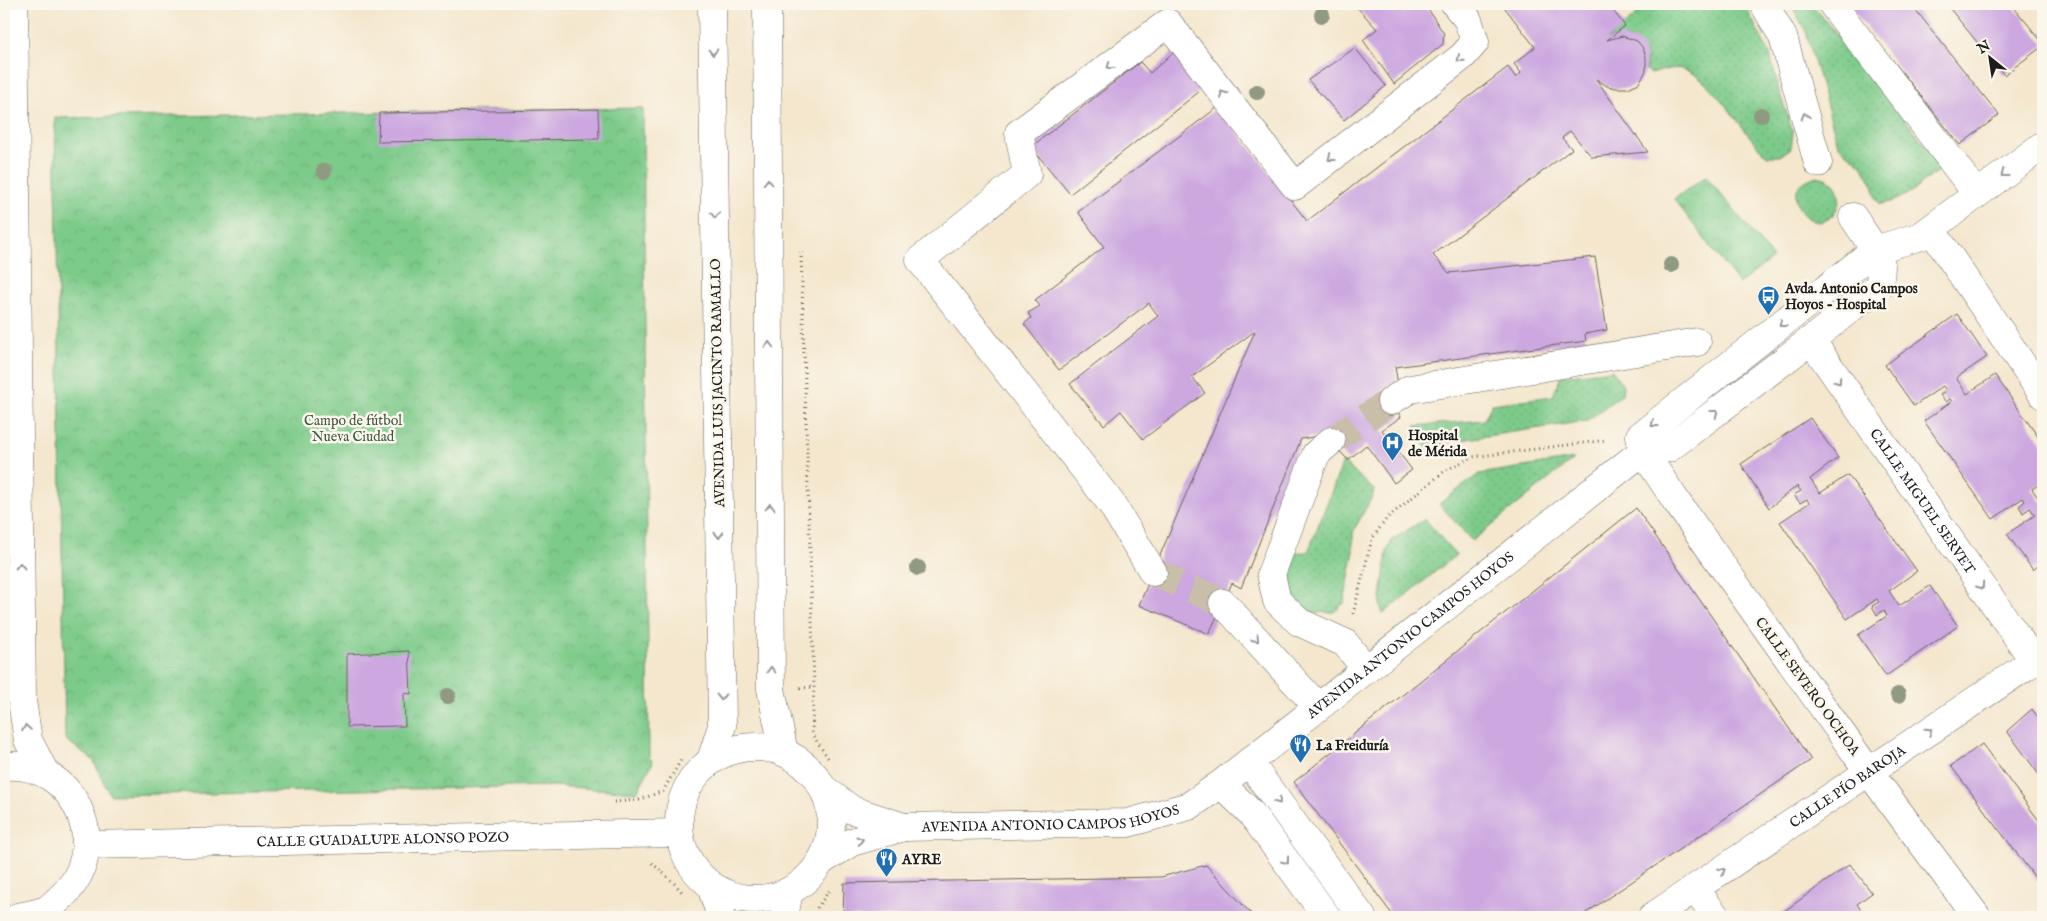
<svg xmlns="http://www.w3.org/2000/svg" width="2047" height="921" viewBox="0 0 2047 921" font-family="'IM FELL English',serif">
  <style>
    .park { fill: url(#park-crowns); stroke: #4c7453 }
    .garden { fill: url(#garden-dots); stroke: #4c7453 }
    .building { fill: #cca7e0 }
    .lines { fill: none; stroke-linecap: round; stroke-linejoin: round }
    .minor-tunnel { stroke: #c9beaa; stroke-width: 28; stroke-dasharray: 28 14; stroke-linecap: butt }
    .minor-casing { stroke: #68635a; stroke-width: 29 }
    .major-casing { stroke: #68635a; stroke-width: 29 }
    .path { stroke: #68635a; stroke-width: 3; stroke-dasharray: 1 4; stroke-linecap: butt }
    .minor { stroke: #fff; stroke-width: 28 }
    .major { stroke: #fff; stroke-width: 28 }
    .tree { fill: #909981 }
    .oneway { stroke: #999 }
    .labels { text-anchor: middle; stroke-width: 5; stroke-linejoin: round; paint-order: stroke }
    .poi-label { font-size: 14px; font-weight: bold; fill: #1c1c1c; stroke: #fbf7ec; text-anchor: start }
    .street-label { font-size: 14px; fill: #1c1c1c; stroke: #fbf7ec }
    .park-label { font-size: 14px; fill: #3e5942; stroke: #fbf7ec }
  </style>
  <defs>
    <pattern id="park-crowns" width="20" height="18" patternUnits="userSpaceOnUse" patternTransform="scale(1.25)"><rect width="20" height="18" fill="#7dcb8a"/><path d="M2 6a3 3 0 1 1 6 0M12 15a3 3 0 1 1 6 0" fill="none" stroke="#6bae76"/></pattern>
    <pattern id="garden-dots" width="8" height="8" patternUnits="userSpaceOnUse" patternTransform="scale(1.25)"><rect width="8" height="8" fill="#7dcb8a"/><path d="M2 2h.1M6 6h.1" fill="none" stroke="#6bae76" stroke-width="1.8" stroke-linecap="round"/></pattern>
  </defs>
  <rect width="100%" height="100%" fill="#fbf7ec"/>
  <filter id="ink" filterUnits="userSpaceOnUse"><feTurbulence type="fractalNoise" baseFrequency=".02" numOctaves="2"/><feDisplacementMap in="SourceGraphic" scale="10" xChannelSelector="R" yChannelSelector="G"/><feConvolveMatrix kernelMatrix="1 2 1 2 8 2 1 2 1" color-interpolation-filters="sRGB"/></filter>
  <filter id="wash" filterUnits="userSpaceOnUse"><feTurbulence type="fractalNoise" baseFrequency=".0096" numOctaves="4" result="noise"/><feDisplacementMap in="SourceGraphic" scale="20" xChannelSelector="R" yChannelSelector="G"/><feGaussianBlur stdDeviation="1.12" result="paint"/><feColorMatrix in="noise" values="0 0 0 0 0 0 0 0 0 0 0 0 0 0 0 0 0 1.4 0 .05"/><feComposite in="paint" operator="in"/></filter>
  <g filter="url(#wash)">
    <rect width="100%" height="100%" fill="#f4e7ce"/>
    <g class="park">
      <path d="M643 108 649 757 653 762 637 792 555 786 110 795 93 760 65 739 55 118Z"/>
      <path d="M1706 176 1773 258 1739 284 1674 199Z"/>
    </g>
    <g class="garden">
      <path d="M1649 4H1744L1770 54 1779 91 1793 133 1791 148 1780 156H1767C1743 133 1715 82 1686 70 1675 66 1663 70 1652 74L1646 71C1650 45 1632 31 1607 40Z"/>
      <path d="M1791 4H1812L1943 167C1924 181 1904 202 1880 204L1876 198 1873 185 1862 165 1838 145 1806 32Z"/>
      <path d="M1817 176C1863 183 1827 249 1800 209 1789 191 1801 181 1817 176Z"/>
      <path d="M1612 370 1623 386 1622 394 1587 421 1447 442 1429 452 1415 426 1484 420 1492 404 1553 396 1561 376Z"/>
      <path d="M1574 459 1472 541 1439 504 1479 474Z"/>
      <path d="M1343 462 1374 490 1373 495 1353 532V556L1344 603 1334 612 1310 613 1288 601 1283 559 1287 553 1308 552Z"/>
      <path d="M1425 519 1456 555 1383 614 1380 605 1387 551 1392 540Z"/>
    </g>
    <g id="blocks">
      <g class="building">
        <path d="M1354 4H1425L1444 34 1443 44 1394 84 1363 40 1377 29Z"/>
        <path d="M1502 4H1608L1625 26 1607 40 1622 36 1637 41 1643 48 1646 57V71L1639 83 1628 88H1616L1607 86 1596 79 1648 152 1592 157 1570 131 1562 138 1572 149 1433 255 1449 273 1595 257 1607 330 1585 334 1586 341 1395 367 1398 385 1383 389 1401 417 1382 430 1412 470 1394 483 1366 445 1348 460 1325 435 1301 439 1241 588 1232 583 1209 634 1139 605 1255 331 1192 377 1205 393 1143 439 1121 411 1104 425 1070 384 1158 316 1149 303 1059 370 1024 324 1031 318 1028 313 1040 306 1035 300 1104 247 1078 212 1218 107 1307 221 1508 67 1516 78 1521 73 1514 64 1535 47Z"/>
        <path d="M1848 4H1911L1999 115 1960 145Z"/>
        <path d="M1946 4H2011L2043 43V46L2004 75Z"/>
        <path d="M1355 48 1386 86 1344 120 1308 80Z"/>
        <path d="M1177 49 1205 87 1070 194 1031 147 1140 62 1150 73Z"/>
        <path d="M598 109 599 139 378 142 379 113Z"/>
        <path d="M1957 314 1987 357 1956 378 1967 394 1995 375 2043 444V482L2032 489 2043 505V562L2033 570 2007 534 2035 515 2030 508 2023 513 2019 506 2025 501 2023 498 1993 519 1924 421 1952 401 1950 399 1946 402 1940 395 1946 390 1943 386 1914 406 1885 365Z"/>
        <path d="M1810 418 1838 458 1810 479 1820 493 1848 475 1917 571 1889 591 1899 606 1930 586 1958 626 1886 676 1858 635 1887 616 1884 610 1877 615 1872 606 1879 602 1877 599 1847 619 1780 522 1809 503 1807 499 1800 503 1794 495 1801 491 1797 486 1769 508 1741 464Z"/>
        <path d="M1636 508 1811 760 1580 917H1394L1294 782Z"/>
        <path d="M409 651 411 694 404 693 405 726 347 727V654Z"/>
        <path d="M2032 709 2043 724V780L2007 731Z"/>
        <path d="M1982 744 2043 826V888L1951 766Z"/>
        <path d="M1850 864 1872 893 1857 904 1865 917H1776Z"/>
        <path d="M1206 865 1254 917H843L844 883 1161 877Z"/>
      </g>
    </g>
  </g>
  <g filter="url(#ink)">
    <use href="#blocks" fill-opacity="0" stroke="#68635a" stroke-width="1"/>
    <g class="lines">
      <g class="minor-tunnel">
        <path d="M1331 441 1391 401"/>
        <path d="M1153 572 1223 603"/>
      </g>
      <defs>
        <g id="minor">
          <path d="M14 4 22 701 28 740 45 773"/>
          <path d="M1764 4 1783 37 1818 163"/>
          <path d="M1832 4 1977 194"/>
          <path d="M1931 229 2043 395"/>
          <path id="s1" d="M1811 340 2034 661"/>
          <path d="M1391 401 1410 389 1697 342"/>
          <path d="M1331 441 1316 454 1271 574 1277 601 1299 622 1345 643 1366 669"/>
          <path d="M1153 572 1111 503 920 260 1027 174 1019 133 1168 23 1295 186 1463 56 1475 42 1468 20 1455 4"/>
          <path d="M1223 603 1318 707"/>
          <path d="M1249 762 1362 917"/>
          <path d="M4 766C77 760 115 851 59 899 56 902 52 906 48 909 40 913 27 915 18 917"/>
          <path d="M1221 784 1251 813 1327 917"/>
          <path d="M824 789 852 810 904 827"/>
          <path id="s2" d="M87 845 679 833"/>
          <path id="s3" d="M820 862 852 842 904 827 1128 823 1189 806 1221 784 1643 451 1669 448 1811 340 1880 285 1881 265 1875 250 1853 217"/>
          <path d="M1695 889 1716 917"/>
          <path id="s4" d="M1652 917 2043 655"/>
          <path d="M1977 917 1869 772 1676 501 1643 451 1640 436 1875 250 1921 236 2043 145"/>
        </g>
        <g id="major">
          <path d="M767 4 771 689 784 752"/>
          <circle cx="755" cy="823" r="76"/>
          <path d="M711 760 722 726 712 4"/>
          <path d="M711 886 721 917"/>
          <path d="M784 917 789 891"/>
        </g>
      </defs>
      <use href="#minor" class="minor-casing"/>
      <use href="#major" class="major-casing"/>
      <g class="path">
        <path d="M801 252 814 687 812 734 830 761"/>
        <path d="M1353 614 1372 539 1387 518 1446 470 1472 457 1607 440"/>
        <path d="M800 688 814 687"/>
        <path d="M614 802 639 800 663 791 681 760"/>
        <path d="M652 863 673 882 682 892"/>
        <path d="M817 908 829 891"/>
      </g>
      <use href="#minor" class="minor"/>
      <use href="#major" class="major"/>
    </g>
    <g class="tree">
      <circle cx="1322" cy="15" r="8"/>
      <circle cx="1257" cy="92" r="8"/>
      <circle cx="1761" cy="115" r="8"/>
      <circle cx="324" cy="171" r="8"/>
      <circle cx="1671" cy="265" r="8"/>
      <circle cx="918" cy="568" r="8"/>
      <circle cx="1898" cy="695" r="8"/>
      <circle cx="448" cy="696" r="8"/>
    </g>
    <defs><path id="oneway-chevron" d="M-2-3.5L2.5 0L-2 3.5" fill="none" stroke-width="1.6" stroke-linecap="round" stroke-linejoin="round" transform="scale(1.25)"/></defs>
    <g class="oneway">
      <use href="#oneway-chevron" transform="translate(713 52) rotate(89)"/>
      <use href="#oneway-chevron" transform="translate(1460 59) rotate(139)"/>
      <use href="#oneway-chevron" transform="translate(1110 66) rotate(143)"/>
      <use href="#oneway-chevron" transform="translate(1223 94) rotate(-128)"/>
      <use href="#oneway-chevron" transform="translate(1805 116) rotate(-106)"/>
      <use href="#oneway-chevron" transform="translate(1331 158) rotate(142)"/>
      <use href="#oneway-chevron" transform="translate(2004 174) rotate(143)"/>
      <use href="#oneway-chevron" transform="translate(768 182) rotate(-90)"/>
      <use href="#oneway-chevron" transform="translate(715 215) rotate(89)"/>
      <use href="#oneway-chevron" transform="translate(1782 324) rotate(142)"/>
      <use href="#oneway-chevron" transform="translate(769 345) rotate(-90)"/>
      <use href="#oneway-chevron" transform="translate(1838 381) rotate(55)"/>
      <use href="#oneway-chevron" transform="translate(1715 413) rotate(-37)"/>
      <use href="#oneway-chevron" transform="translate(1654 424) rotate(142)"/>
      <use href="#oneway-chevron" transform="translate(770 507) rotate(-90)"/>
      <use href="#oneway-chevron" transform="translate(719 535) rotate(89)"/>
      <use href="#oneway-chevron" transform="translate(20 566) rotate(-91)"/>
      <use href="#oneway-chevron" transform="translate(1981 586) rotate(55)"/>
      <use href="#oneway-chevron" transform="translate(1256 639) rotate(48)"/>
      <use href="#oneway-chevron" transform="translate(771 670) rotate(-90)"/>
      <use href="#oneway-chevron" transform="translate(721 697) rotate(89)"/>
      <use href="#oneway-chevron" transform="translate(26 728) rotate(-99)"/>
      <use href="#oneway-chevron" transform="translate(1929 731) rotate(-34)"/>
      <use href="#oneway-chevron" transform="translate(1278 801) rotate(54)"/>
      <use href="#oneway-chevron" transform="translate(860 840) rotate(-16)"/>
      <use href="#oneway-chevron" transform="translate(1286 861) rotate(54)"/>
      <use href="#oneway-chevron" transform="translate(1722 871) rotate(-34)"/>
    </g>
  </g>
  <defs>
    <symbol id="bus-pin" viewBox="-11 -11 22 30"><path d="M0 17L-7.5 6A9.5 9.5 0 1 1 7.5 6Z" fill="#1f6fb2" stroke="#fbf7ec"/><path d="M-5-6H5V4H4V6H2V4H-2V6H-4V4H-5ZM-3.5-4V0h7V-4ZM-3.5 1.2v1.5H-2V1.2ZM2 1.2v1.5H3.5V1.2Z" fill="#fff"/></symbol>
    <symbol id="hospital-pin" viewBox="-11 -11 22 30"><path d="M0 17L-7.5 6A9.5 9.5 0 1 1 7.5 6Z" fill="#1f6fb2" stroke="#fbf7ec"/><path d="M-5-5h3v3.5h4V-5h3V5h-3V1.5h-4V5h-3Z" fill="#fff"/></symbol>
    <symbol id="restaurant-pin" viewBox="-11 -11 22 30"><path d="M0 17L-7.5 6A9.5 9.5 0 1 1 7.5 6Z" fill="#1f6fb2" stroke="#fbf7ec"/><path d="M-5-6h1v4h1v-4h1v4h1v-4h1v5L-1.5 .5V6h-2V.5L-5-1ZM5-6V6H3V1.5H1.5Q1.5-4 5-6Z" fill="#fff"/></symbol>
  </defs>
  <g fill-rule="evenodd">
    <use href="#bus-pin" x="1756" y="284" width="25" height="34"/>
    <use href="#hospital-pin" x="1380" y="430" width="25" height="34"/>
    <use href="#restaurant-pin" x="1288" y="732" width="25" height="34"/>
    <use href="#restaurant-pin" x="874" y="846" width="25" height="34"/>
  </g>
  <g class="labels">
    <g class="poi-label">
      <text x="1785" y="293">Avda. Antonio Campos<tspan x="1785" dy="16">Hoyos - Hospital</tspan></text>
      <text x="1408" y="440">Hospital<tspan x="1408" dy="16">de Mérida</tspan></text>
      <text x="1316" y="750">La Freiduría</text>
      <text x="902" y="864">AYRE</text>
    </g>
    <g class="street-label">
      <text transform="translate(717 383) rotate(-91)" y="5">AVENIDA LUIS JACINTO RAMALLO</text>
      <text dy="5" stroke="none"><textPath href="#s1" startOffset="196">CALLE MIGUEL SERVET</textPath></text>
      <text dy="5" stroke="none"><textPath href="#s3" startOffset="659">AVENIDA ANTONIO CAMPOS HOYOS</textPath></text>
      <text transform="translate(1808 686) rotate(54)" y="5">CALLE SEVERO OCHOA</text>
      <text dy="5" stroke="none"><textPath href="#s4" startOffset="235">CALLE PÍO BAROJA</textPath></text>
      <text dy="5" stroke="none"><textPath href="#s3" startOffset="239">AVENIDA ANTONIO CAMPOS HOYOS</textPath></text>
      <text dy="5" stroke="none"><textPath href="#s2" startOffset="296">CALLE GUADALUPE ALONSO POZO</textPath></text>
    </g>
    <g class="park-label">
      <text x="353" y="425">Campo de fútbol<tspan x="353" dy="16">Nueva Ciudad</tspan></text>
    </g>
  </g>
  <rect width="2047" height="921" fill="none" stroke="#fbf7ec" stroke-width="20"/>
  <g transform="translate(1990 58) rotate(330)" stroke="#fbf7ec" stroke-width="4" paint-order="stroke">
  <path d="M0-4L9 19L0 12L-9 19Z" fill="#1c1c1c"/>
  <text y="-8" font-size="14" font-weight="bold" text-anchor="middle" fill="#1c1c1c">N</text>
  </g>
</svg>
